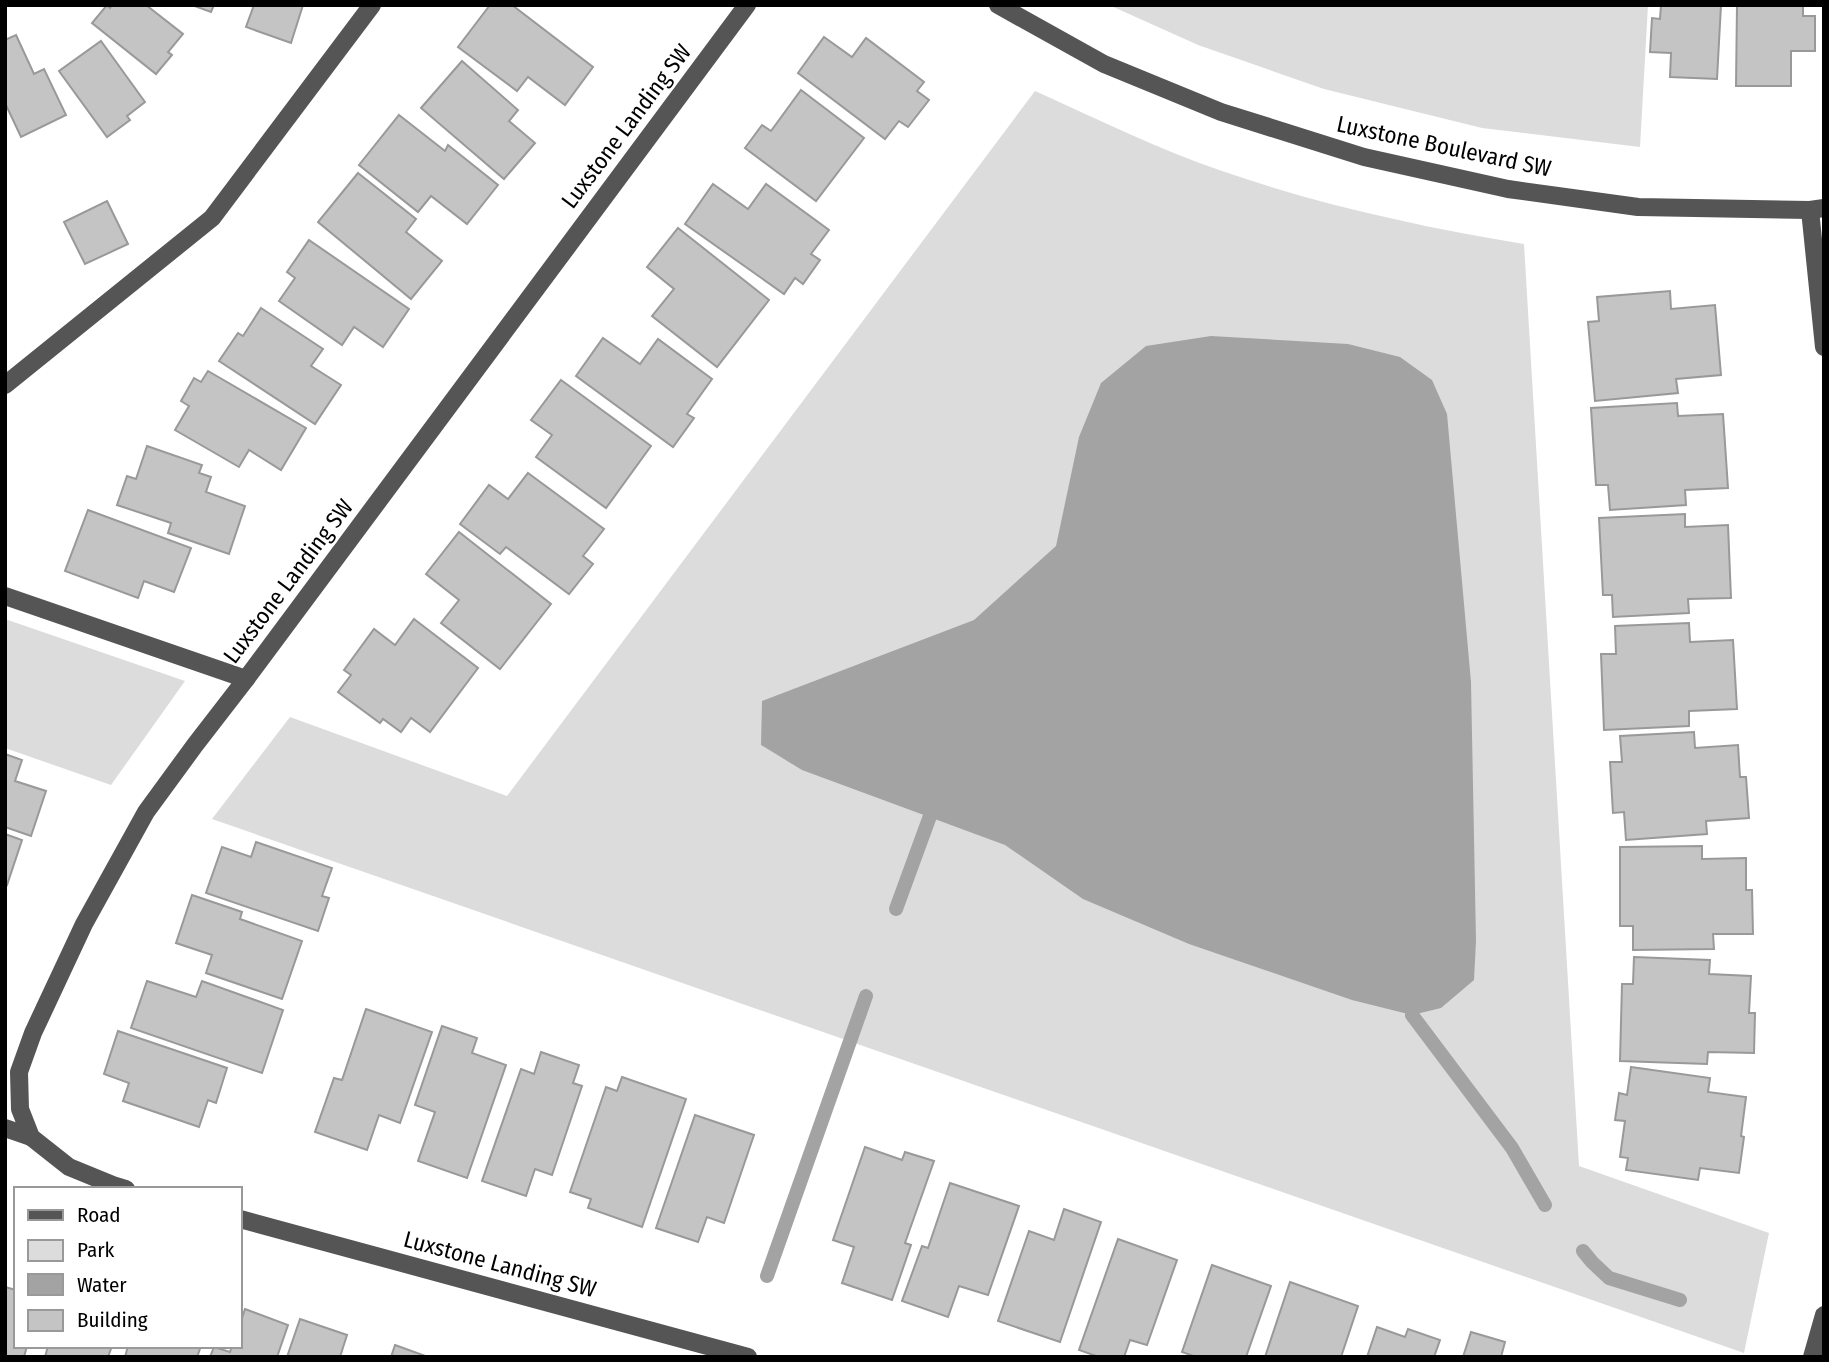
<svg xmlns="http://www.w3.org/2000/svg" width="1829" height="1362" viewBox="0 0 1829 1362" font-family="'Fira Sans Condensed',sans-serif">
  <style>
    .green { fill: #dcdcdc }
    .water { fill: #a3a3a3 }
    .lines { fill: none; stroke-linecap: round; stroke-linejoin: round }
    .stream { stroke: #a3a3a3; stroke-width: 14 }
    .building { fill: #c4c4c4; stroke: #999; stroke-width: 2 }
    .minor { stroke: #555; stroke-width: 18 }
    .labels { text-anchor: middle; stroke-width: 5; stroke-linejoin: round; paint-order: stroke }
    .street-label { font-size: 23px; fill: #000; stroke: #fff }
  </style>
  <rect width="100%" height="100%" fill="#fff"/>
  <g class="green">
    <path d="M1109 5H1648L1640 147 1482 128 1324 89 1198 45Z"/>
    <path d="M1035 91C1097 119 1158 149 1222 171 1320 205 1422 227 1524 244L1579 1166 1769 1233 1744 1353 212 819 290 717 507 796Z"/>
    <path d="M5 619 185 681 111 785 5 748Z"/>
  </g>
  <path class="water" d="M1211 336 1348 344 1400 357 1432 380 1447 414 1471 682 1476 941 1474 980 1441 1008 1412 1015 1352 1000 1189 944 1083 899 1005 845 802 770 761 745 762 701 974 620 1056 546 1079 437 1101 383 1146 346Z"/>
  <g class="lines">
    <g class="stream">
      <path d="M896 909 930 816"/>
      <path d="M1412 1015 1512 1148 1545 1205"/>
      <path d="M1583 1251 1592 1262 1609 1278 1680 1300"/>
      <path d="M767 1276 866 996"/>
    </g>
  </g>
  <g class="building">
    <path d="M107 5 110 8 112 5H146L183 34 168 52 172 55 156 74 92 23Z"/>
    <path d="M192 5H214L211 12Z"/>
    <path d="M254 5H303L291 43 246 27Z"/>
    <path d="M490 5H512L593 67 565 105 528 77 517 91 458 47Z"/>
    <path d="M1661 5H1721L1717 79 1670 77 1671 53 1650 52 1652 18 1660 19Z"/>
    <path d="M1737 5H1803V16H1815V51H1791V86H1736Z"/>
    <path d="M16 35 34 74 44 69 66 115 21 137 5 103V40Z"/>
    <path d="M824 37 852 57 866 38 924 82 917 91 929 100 908 127 899 121 885 139 798 73Z"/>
    <path d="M101 41 145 102 127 116 130 120 107 137 59 71Z"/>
    <path d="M462 61 518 110 509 121 535 143 504 179 421 108Z"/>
    <path d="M801 90 864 138 816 201 745 148 762 125 771 131Z"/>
    <path d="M399 115 445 151 448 145 498 185 467 224 431 196 418 212 359 165Z"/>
    <path d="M358 173 416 219 406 232 442 261 411 299 318 222Z"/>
    <path d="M713 184 748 209 766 184 829 230 811 254 820 260 803 284 795 278 784 294 685 224Z"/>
    <path d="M107 201 128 244 85 264 64 222Z"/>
    <path d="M678 228 769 300 717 367 652 316 674 289 647 267Z"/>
    <path d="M309 240 409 309 383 347 354 327 342 345 279 301 295 278 287 272Z"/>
    <path d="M1670 291 1671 309 1715 305 1721 375 1676 379 1678 393 1595 401 1588 322 1599 321 1597 297Z"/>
    <path d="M261 308 323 349 311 366 341 385 315 424 219 361 238 333 243 336Z"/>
    <path d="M603 338 640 364 658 339 712 379 687 414 694 418 673 447 576 376Z"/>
    <path d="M208 371 306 428 281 470 249 450 239 467 175 430 189 406 181 401 194 378 201 382Z"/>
    <path d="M561 380 651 446 606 508 536 457 552 435 531 420Z"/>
    <path d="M1677 403 1678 416 1723 414 1728 488 1685 490 1686 505 1610 510 1608 485H1596L1591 408Z"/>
    <path d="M147 446 202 465 199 473 211 477 206 492 245 506 229 554 168 533 171 523 117 505 127 476 136 479Z"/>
    <path d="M528 473 604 529 583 556 593 564 569 594 506 547 500 554 460 524 489 485 508 499Z"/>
    <path d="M88 510 191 548 174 592 144 581 138 598 65 571Z"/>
    <path d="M1685 514V527L1728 525 1731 598 1688 599 1689 613 1613 617 1612 595H1603L1599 518Z"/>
    <path d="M459 532 551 604 500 669 441 623 459 600 426 574Z"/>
    <path d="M414 619 478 668 430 732 411 718 401 732 383 719 380 723 338 692 351 675 344 670 374 629 395 645Z"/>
    <path d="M1689 623 1690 642 1733 640 1737 709 1689 711V726L1604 730 1601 654H1616L1615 626Z"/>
    <path d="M1694 732 1695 748 1738 745 1740 777H1746L1749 818 1706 821 1707 834 1626 840 1624 812 1613 813 1610 762H1622L1620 736Z"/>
    <path d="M5 754 22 760 15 781 46 791 31 836 5 827Z"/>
    <path d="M5 834 22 840 7 885 5 884Z"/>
    <path d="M256 842 332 868 322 896 329 898 318 931 206 893 222 847 251 857Z"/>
    <path d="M1702 846V859L1746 858V890H1752L1753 934H1713L1714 949 1633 950V926H1620V847Z"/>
    <path d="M192 895 242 912 240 919 302 941 282 999 206 973 212 955 176 943Z"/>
    <path d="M1634 957 1710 960 1709 974 1751 976 1749 1013H1755L1754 1053 1708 1052 1707 1064 1620 1061 1622 984H1633Z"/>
    <path d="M147 981 196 997 202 981 283 1010 262 1073 131 1028Z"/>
    <path d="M366 1009 432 1032 400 1123 379 1115 367 1150 315 1132 334 1078 342 1080Z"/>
    <path d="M442 1026 477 1038 472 1053 506 1065 467 1178 418 1161 435 1112 415 1105Z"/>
    <path d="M118 1031 227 1068 216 1103 208 1100 199 1127 123 1101 129 1083 104 1074Z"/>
    <path d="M541 1052 579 1065 573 1083 582 1086 552 1175 535 1169 526 1196 482 1181 521 1069 534 1074Z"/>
    <path d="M1631 1067 1710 1078 1708 1092 1746 1097 1741 1136 1744 1137 1739 1173 1700 1168 1698 1180 1626 1170 1628 1158 1620 1157 1625 1121 1615 1120 1619 1093 1627 1095Z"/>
    <path d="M622 1077 686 1099 642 1227 588 1208 591 1199 570 1192 606 1087 617 1091Z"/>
    <path d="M695 1115 754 1135 724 1223 707 1217 698 1242 656 1228Z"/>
    <path d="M865 1147 902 1160 905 1152 934 1161 905 1243 911 1245 892 1300 842 1283 854 1247 833 1240Z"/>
    <path d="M950 1183 1019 1206 988 1295 959 1286 948 1317 902 1301 922 1246 928 1248Z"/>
    <path d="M1064 1209 1101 1222 1060 1342 998 1321 1029 1231 1054 1240Z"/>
    <path d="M1118 1239 1177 1260 1147 1345 1130 1340 1124 1357H1099L1079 1350Z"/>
    <path d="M1212 1265 1271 1286 1246 1357H1196L1182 1352Z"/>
    <path d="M1290 1282 1358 1306 1341 1357H1265Z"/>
    <path d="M5 1287 16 1290V1346H27L24 1357H5Z"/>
    <path d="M245 1309 288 1325 277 1357H210L214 1347 230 1352 232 1346H240V1324Z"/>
    <path d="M300 1319 347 1335 340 1357H287Z"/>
    <path d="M1377 1327 1405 1337 1408 1329 1440 1340 1434 1357H1367Z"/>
    <path d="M1471 1332 1505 1342 1501 1357H1463Z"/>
    <path d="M395 1345 428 1357H391Z"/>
    <path d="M48 1346H112L108 1357H45Z"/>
    <path d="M128 1346H201L197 1357H125Z"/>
  </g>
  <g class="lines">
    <g class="minor">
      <path d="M998 5 1104 64 1221 112 1364 157 1508 189 1638 207 1810 210 1824 208"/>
      <path d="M1810 210 1824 347"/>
      <path d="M5 385 212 218 372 5"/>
      <path d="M5 596 246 679"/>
      <path d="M5 1128 31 1137"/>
      <path d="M126 1189 113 1185 69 1167 31 1137 20 1109 19 1072 33 1033 84 924 146 812 195 745 246 679 747 5"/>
      <path d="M240 1219 748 1357"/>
      <path d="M1812 1357 1824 1315"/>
    </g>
  </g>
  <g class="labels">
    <g class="street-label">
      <text transform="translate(626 126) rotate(-53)" y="8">Luxstone Landing SW</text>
      <text transform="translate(1444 146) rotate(12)" y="8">Luxstone Boulevard SW</text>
      <text transform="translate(288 581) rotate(-53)" y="8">Luxstone Landing SW</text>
      <text transform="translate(500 1264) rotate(15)" y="8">Luxstone Landing SW</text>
    </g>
  </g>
  <rect width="1829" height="1362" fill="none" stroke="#000000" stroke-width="14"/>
  <rect x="14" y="1187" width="228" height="161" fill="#ffffff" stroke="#999999" stroke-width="2"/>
  <rect x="28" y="1210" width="35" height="10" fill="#555555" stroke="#999999" stroke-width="2"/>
  <text x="77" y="1222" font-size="21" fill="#000000">Road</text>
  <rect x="28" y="1240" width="35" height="21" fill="#dcdcdc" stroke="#999999" stroke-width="2"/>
  <text x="77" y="1257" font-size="21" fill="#000000">Park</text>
  <rect x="28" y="1274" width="35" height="21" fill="#a3a3a3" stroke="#999999" stroke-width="2"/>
  <text x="77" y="1292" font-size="21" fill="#000000">Water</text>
  <rect x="28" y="1310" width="35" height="21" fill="#c4c4c4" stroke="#999999" stroke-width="2"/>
  <text x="77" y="1327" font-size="21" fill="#000000">Building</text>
</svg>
